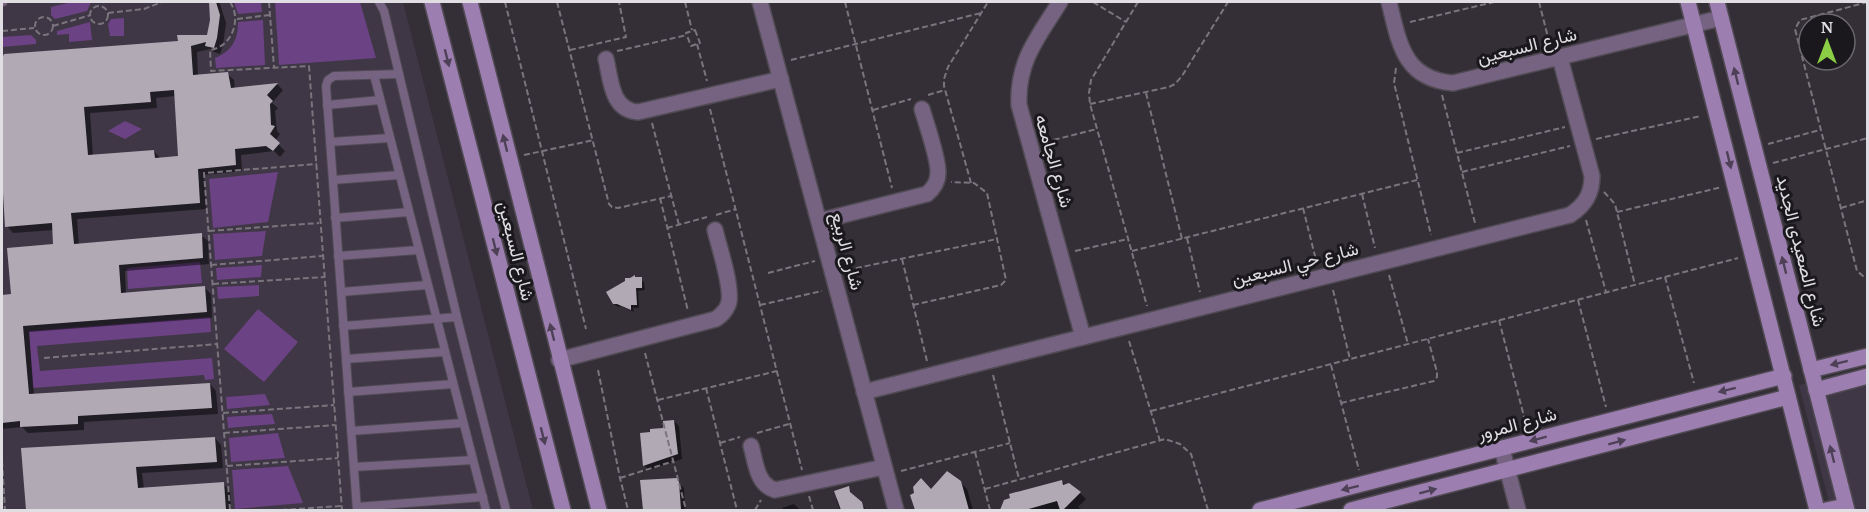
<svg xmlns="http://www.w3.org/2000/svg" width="1869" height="512" viewBox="0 0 1869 512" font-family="'PT Serif',Vazirmatn,serif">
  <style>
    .built { fill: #3f3745 }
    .green { fill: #6b4283 }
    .shadow { fill: #0007; fill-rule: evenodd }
    .building { fill: #b1aab5; fill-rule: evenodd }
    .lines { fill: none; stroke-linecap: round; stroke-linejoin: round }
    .lane-casing { stroke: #504a53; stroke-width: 10 }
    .street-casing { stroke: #504a53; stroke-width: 18 }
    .secondary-casing { stroke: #504a53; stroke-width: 18 }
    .path { stroke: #7a757d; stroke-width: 2; stroke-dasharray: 6 3; stroke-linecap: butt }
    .lane { stroke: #766382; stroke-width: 8 }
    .street { stroke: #766382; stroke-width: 15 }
    .secondary { stroke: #9c7eb0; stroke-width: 15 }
    .oneway { fill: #4e4157 }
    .labels { text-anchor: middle; stroke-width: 6; stroke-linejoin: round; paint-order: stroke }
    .street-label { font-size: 18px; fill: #e0dde3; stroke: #1a181c }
  </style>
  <rect width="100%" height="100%" fill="#342e37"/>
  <g class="built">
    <path d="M2 2H403L533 510H2Z"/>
    <path d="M1867 368V510H1831L1799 385Z"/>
  </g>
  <g class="green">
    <path d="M72 2H91L87 11 55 19 51 15V7Z"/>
    <path d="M234 2H261L262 12 238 14Z"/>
    <path d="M275 2H360L376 58 279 65Z"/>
    <path d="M124 18V36H110L108 24 111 19Z"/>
    <path d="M263 20 265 65 216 68 215 58C232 51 238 40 238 22Z"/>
    <path d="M90 22 92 40 69 42V34L57 35V31Z"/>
    <path d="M31 35 36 40V44L2 47V37Z"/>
    <path d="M125 121 142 129 125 139 108 131Z"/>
    <path d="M278 172 268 222 213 228 209 179Z"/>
    <path d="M266 231 262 256 215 260 213 234Z"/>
    <path d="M200 262 202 283 128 289 127 268Z"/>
    <path d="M262 265 261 277 217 280 216 268Z"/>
    <path d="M259 285V296L218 299 217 287Z"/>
    <path d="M258 309 298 342 264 382 224 349Z"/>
    <path d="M210 317 211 332 37 346 40 371 212 358 214 379 205 380 204 375 33 388 29 331Z"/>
    <path d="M265 394 270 405 227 409 226 397Z"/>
    <path d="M272 414 275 424 228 428 227 417Z"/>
    <path d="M278 433 285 458 231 462 229 438Z"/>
    <path d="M288 466 303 503 235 509 232 470Z"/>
  </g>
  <g class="shadow">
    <path d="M211 2H218L220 4 226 23 223 45 220 54 214 52 210 49 197 52 198 76 227 74 234 80 235 89 277 84 283 90 272 103 278 108 275 111 277 131 280 134 275 141 285 151 280 157 274 151 241 155 242 171 204 175 206 209 77 219 79 245 201 235 208 241 209 264 125 271 126 294 205 288 211 294 212 318 29 332 34 395 210 384 216 391 218 414 84 422V430L28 433 22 427 2 429V296H12L55 246 54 230 13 233 7 226 2 156V75L209 37 211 20ZM175 96 180 158H160L154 151 93 156 90 113 157 108 156 98Z"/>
    <path d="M635 277 644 282 645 290 638 291 639 308H633L634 312 621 306 618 307 614 304 631 279Z"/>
    <path d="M674 421 679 426 682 459 649 470 644 465Z"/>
    <path d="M215 438 221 445 223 468 142 473 144 489 223 484 230 490 231 510H27L23 450Z"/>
    <path d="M676 480 684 488 685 510H645L642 481Z"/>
    <path d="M960 482 967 489 973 510H917L912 495Z"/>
    <path d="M1062 482 1080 493 1086 499 1078 507 1082 510H1001Z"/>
    <path d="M848 488 853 496 864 507 866 510H840L836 499Z"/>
    <path d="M794 504 800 510H783L782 508Z"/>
  </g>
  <g class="building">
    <path d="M209 2H216L220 15 217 38 214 48 205 46 206 42 191 46 193 75 228 72 231 88 278 83 267 95 273 101 270 104 271 125 275 126 270 134 280 143 273 151 266 146 235 149 236 165 198 169 200 203 71 213 74 244 202 233 203 258 119 265 121 293 205 286 207 312 23 326 29 394 210 383 212 408 78 416V424L20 427V421L2 423V295L11 294 7 248 53 244 52 223 5 227 2 176V58L4 54 178 41 177 35H207L210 20ZM174 90 178 156 155 158 154 150 88 155 84 107 151 102 150 92Z"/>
    <path d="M635 275V277H642V288H636L637 305H631V310L617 304H613L606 292 625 281V278H630Z"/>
    <path d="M674 420 678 454 643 466 640 433 650 432V429L663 428V421Z"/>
    <path d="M215 437 217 462 136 467 138 488 224 482 226 510H26L21 448Z"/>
    <path d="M947 471 961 481 969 510H915L910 495 914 493 913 487 921 478 931 489Z"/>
    <path d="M677 478 679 482 681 510H643L640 480Z"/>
    <path d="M1062 480 1063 485 1069 483 1081 492 1063 510H1060L1057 501 1025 510H1000L1004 500 1010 498 1009 494Z"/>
    <path d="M849 486 850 492 862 502 864 510H841L834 491Z"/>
  </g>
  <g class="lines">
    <defs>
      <g id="lane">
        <path d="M2 2H3"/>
        <path d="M379 2 384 11 457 317 506 510"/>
        <path d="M374 75 486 510"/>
        <path d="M327 105 380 100"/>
        <path d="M330 142 390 138"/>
        <path d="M333 180 399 175"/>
        <path d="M335 218 409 212"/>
        <path d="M338 256 418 250"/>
        <path d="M341 292 427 285"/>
        <path d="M343 326 457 317"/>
        <path d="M346 359 444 352"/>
        <path d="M348 392 453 384"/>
        <path d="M351 431 463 423"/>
        <path d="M354 467 473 460"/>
        <path d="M357 507 483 497"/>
        <path d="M357 510 326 86 328 80 334 76 399 74"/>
      </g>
      <g id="street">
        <path d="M760 2 896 510"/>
        <path d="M1060 2C1038 37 1017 61 1019 105L1083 337"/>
        <path d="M1389 2C1399 42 1403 79 1453 83L1721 18"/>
        <path d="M606 59C611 80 611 110 638 112L781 79"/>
        <path d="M819 221 927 194C934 188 938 182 938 173 939 160 926 123 922 109"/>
        <path d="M559 360 716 319C721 315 726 311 728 305 734 291 719 247 715 230"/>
        <path d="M864 392 1570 215C1585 205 1592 194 1592 176L1560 58"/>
        <path d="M751 446C756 462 756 484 775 490L884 467"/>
        <path d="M1502 449 1518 510"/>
      </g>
      <g id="secondary">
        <path d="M432 2 563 510"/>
        <path d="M470 2 599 510"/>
        <path d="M1688 2 1817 510"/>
        <path d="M1717 2 1847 510"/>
        <path d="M1811 370 1868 356"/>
        <path d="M1816 390 1868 376"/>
        <path d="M1260 510 1784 376"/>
        <path d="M1351 510 1788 397"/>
        <path d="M1826 510 1845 506"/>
      </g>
    </defs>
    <use href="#lane" class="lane-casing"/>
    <use href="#street" class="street-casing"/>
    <use href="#secondary" class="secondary-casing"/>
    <g class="path">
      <path d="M230 2C242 19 232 47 210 50L211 71 309 66 342 510"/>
      <path d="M269 2 274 67"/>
      <path d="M505 2 586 329"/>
      <path d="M557 2 609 204 612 207 618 208 671 196"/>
      <path d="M685 2 692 30"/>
      <path d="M845 2 892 188"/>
      <path d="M1093 2 1126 22"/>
      <path d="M1138 2 1091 80 1089 93 1090 104 1147 306"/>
      <path d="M1539 2 1550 45"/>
      <path d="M1868 2 1800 20 1795 29 1857 271 1863 276 1868 277"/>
      <circle cx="99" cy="15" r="9"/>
      <path d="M108 13 144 9 162 2"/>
      <circle cx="44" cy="26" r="9"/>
      <path d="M237 19 270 15"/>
      <path d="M1410 22 1494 2"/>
      <path d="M53 26 91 15"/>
      <path d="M695 30 700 43 691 46 686 33Z"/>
      <path d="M2 31 34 28"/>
      <path d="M697 44 707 81"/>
      <path d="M570 50 626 37 619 2"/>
      <path d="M617 51 687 35"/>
      <path d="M791 60 981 13"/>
      <path d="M1396 68 1394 83 1431 235"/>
      <path d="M1146 93 1182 239"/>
      <path d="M928 95 945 90"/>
      <path d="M1442 95 1475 223"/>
      <path d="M1090 104 1169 87 1175 84 1182 76 1228 2"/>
      <path d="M710 109 802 470"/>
      <path d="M873 110 911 99"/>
      <path d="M652 123 679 225"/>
      <path d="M1596 139 1701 116"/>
      <path d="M1045 142 1097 129"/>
      <path d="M1768 144 1820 130"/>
      <path d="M1457 153 1565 127"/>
      <path d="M524 155 594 140"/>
      <path d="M1773 163 1868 138"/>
      <path d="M1462 172 1570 146"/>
      <path d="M971 183 944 86V79L948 67 988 2"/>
      <path d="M1604 192 1615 204 1635 285"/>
      <path d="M1362 194 1375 248"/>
      <path d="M660 198 688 311"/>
      <path d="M1303 208 1317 264"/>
      <path d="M1841 208 1868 200"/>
      <path d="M1617 212 1722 187"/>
      <path d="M716 215 736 209"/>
      <path d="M1586 220 1606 292"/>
      <path d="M667 228 707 217"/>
      <path d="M209 231 319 223"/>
      <path d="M1187 238 1200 292"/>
      <path d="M1075 251 1128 239"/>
      <path d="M1132 251 1417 180"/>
      <path d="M902 259 927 361"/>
      <path d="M211 265 322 256"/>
      <path d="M847 270 997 239"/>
      <path d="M768 273 815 261"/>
      <path d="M1389 275 1408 344"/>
      <path d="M1665 277 1694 383"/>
      <path d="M213 284 324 277"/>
      <path d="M1333 290 1350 359"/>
      <path d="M1578 300 1606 407"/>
      <path d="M760 305 822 291"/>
      <path d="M913 305 1001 285 1006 280 987 193 974 183 951 182"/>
      <path d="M1499 320 1527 428"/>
      <path d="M1129 341 1160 441"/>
      <path d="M645 353 686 510"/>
      <path d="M44 358 217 344"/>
      <path d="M1331 365 1359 470"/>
      <path d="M598 370 620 478 628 510"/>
      <path d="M993 375 1019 479"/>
      <path d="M706 388 737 510"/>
      <path d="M658 400 777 371"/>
      <path d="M1341 403 1434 381 1437 377V372L1428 339"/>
      <path d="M1151 411 1738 258"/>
      <path d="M223 413 334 405"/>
      <path d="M224 433 335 425"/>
      <path d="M757 433 789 424"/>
      <path d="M720 443 740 437"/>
      <path d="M975 452 990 510"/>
      <path d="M2 461 5 510"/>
      <path d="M227 466 338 458"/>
      <path d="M901 471 1010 443"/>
      <path d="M620 478 674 461"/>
      <path d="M985 489 1165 439 1180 444 1191 454 1208 510"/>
      <path d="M809 496 813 510"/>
      <path d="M230 510 204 173 317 164"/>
      <path d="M281 510 341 506"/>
      <path d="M755 510 761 500"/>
    </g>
    <use href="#lane" class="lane"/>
    <use href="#street" class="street"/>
    <use href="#secondary" class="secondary"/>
  </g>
  <defs><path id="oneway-solid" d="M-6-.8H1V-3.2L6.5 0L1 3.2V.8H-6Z" transform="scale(1.5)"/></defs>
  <g class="oneway">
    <use href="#oneway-solid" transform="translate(447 58) rotate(76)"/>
    <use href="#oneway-solid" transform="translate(1736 76) rotate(-104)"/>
    <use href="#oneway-solid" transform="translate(505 143) rotate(-104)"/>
    <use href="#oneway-solid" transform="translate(1729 160) rotate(76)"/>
    <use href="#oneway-solid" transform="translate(495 247) rotate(76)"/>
    <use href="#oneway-solid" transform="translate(1784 265) rotate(-104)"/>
    <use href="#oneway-solid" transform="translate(552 332) rotate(-104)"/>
    <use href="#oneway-solid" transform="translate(1839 363) rotate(166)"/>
    <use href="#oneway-solid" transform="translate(1727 390) rotate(166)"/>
    <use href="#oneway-solid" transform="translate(543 436) rotate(76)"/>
    <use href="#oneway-solid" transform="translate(1538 439) rotate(165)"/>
    <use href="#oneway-solid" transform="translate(1617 442) rotate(-15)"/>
    <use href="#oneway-solid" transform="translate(1832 454) rotate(-104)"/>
    <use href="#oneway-solid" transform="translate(1350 488) rotate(166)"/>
    <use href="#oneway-solid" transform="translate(1428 491) rotate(-15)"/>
  </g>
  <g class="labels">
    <g class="street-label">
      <text transform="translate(1527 46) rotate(-14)" y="6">شارع السبعين</text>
      <text transform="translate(1054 161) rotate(74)" y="6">شارع الجامعه</text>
      <text transform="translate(516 251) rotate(76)" y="6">شارع السبعين</text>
      <text transform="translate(847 251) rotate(75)" y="6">شارع الربيع</text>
      <text transform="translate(1801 251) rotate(76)" y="6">شارع الصعيدى الجديد</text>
      <text transform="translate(1295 264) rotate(-14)" y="6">شارع حي السبعين</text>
      <text transform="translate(1517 424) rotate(-15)" y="6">شارع المرور</text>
    </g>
  </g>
  <rect width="1869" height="512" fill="none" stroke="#e0dde3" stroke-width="6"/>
  <g transform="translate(1827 42)"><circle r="28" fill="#1a181c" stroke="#69676c" stroke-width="1.5"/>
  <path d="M0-4.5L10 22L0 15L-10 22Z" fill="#8cce45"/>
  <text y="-9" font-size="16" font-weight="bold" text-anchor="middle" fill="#e0dde3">N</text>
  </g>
</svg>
